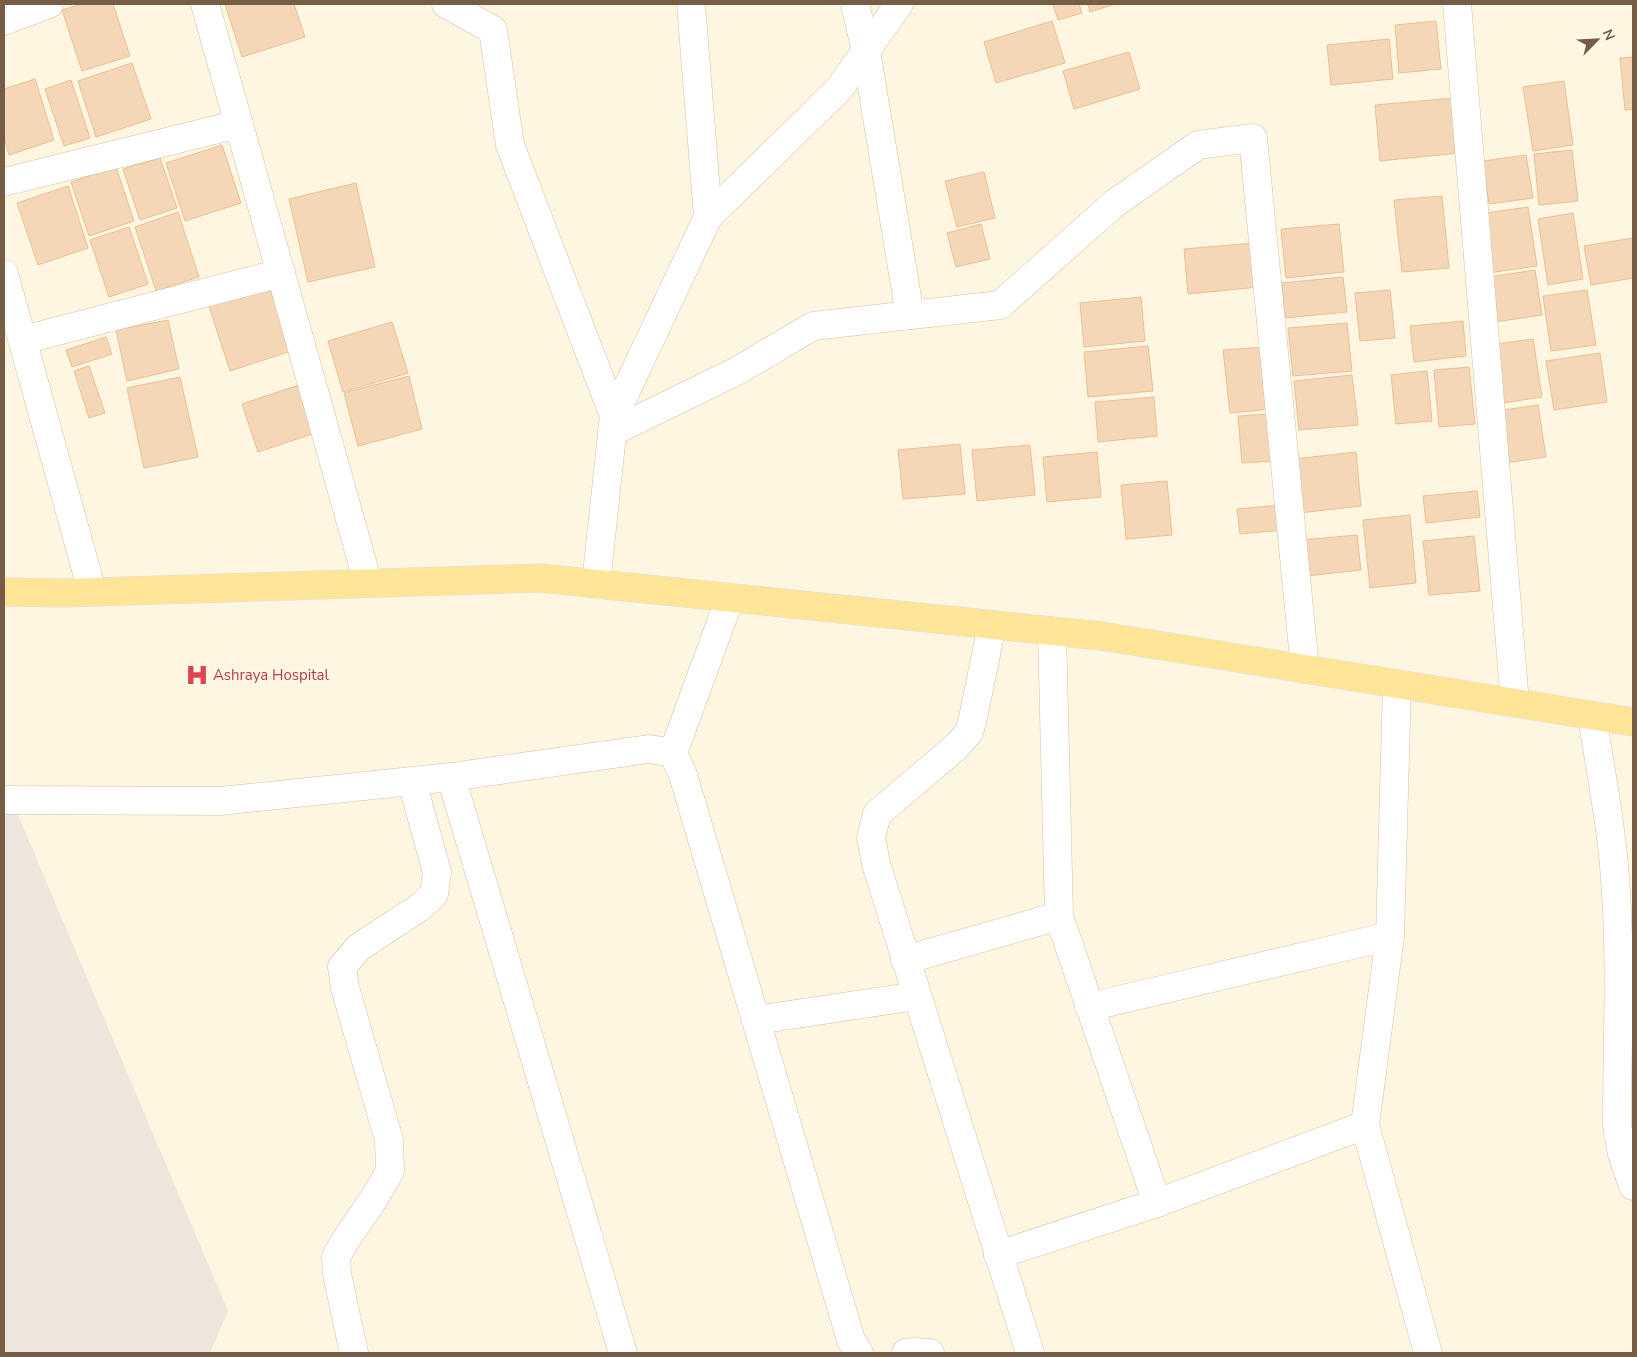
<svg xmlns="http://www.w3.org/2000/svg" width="1637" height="1357" viewBox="0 0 1637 1357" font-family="'Nunito Sans',sans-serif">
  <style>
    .industrial { fill: #ece6dd }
    .building { fill: #f5d7b7; stroke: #e9c096 }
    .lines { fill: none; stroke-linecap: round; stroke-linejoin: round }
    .minor-casing { stroke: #d1c1aa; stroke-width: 29 }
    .major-casing { stroke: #e1dbd6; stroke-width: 29 }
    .minor { stroke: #fff; stroke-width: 28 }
    .major { stroke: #ffe597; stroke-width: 28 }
    .labels { text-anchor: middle; stroke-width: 4.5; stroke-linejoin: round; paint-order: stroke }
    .health-label { font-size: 15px; fill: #be3a42; stroke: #fff9e9; text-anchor: start }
  </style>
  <rect width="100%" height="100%" fill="#fef6e1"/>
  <path class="industrial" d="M4 782 228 1311 210 1353H4Z"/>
  <g class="building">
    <path d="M82 4H113L130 56 82 71 62 10Z"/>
    <path d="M225 4H294L305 37 242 57Z"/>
    <path d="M1053 4H1079L1082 13 1058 20Z"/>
    <path d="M1088 4H1115L1090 12Z"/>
    <path d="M1052 21 1065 63 996 83 984 42Z"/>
    <path d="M1436 21 1441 69 1399 73 1395 25Z"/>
    <path d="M1389 39 1393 79 1331 85 1327 45Z"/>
    <path d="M1129 52 1140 89 1074 109 1063 71Z"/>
    <path d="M1633 57V109L1625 110 1620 58Z"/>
    <path d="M132 63 151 119 96 137 78 81Z"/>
    <path d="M35 79 54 140 9 155 4 137V89Z"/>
    <path d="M71 80 90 138 64 146 45 89Z"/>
    <path d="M1564 81 1573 145 1533 151 1523 87Z"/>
    <path d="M1454 98 1459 153 1380 161 1375 105Z"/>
    <path d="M222 145 241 203 185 221 166 163Z"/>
    <path d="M1572 150 1578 201 1539 205 1534 154Z"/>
    <path d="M1526 155 1533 198 1489 204 1483 161Z"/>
    <path d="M160 158 177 208 140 220 123 169Z"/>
    <path d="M116 167 134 221 89 236 71 182Z"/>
    <path d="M984 172 995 218 957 227 945 181Z"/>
    <path d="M356 183 375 267 308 282 289 199Z"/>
    <path d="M68 186 88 248 38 265 17 203Z"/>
    <path d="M1442 196 1449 268 1402 272 1394 200Z"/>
    <path d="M1528 207 1537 266 1488 273 1479 214Z"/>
    <path d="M178 212 199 277 156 291 135 227Z"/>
    <path d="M1573 213 1583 279 1548 285 1538 219Z"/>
    <path d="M981 224 990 259 956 267 947 233Z"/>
    <path d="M1339 224 1344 272 1286 278 1281 229Z"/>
    <path d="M129 227 148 284 109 297 90 240Z"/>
    <path d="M1633 238V278L1591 285 1584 246Z"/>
    <path d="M1254 243 1259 287 1188 294 1184 249Z"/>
    <path d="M1535 270 1542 315 1495 322 1489 277Z"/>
    <path d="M1343 277 1347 312 1285 318 1282 283Z"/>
    <path d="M268 283 291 351 230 371 208 303Z"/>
    <path d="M1390 290 1395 338 1360 341 1355 293Z"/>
    <path d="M1587 290 1596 345 1551 351 1543 296Z"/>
    <path d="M1141 297 1145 341 1084 347 1080 303Z"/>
    <path d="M168 320 179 369 127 381 116 330Z"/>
    <path d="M1463 321 1466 356 1414 362 1410 326Z"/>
    <path d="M392 322 408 373 343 392 328 341Z"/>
    <path d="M1347 323 1352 371 1293 376 1288 328Z"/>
    <path d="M106 337 112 354 72 367 66 350Z"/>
    <path d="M1533 339 1542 397 1497 404 1488 345Z"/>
    <path d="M1148 346 1153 391 1088 397 1084 352Z"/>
    <path d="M1265 347 1271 409 1230 413 1223 350Z"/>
    <path d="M1600 353 1607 402 1554 410 1546 361Z"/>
    <path d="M89 366 105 413 89 418 74 371Z"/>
    <path d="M1469 367 1475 424 1439 427 1434 370Z"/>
    <path d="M1427 371 1432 421 1396 424 1391 375Z"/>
    <path d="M1352 375 1358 425 1299 430 1294 381Z"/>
    <path d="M409 376 422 429 358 446 344 393Z"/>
    <path d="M180 377 198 457 144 468 127 388Z"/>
    <path d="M299 385 315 433 258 452 242 404Z"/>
    <path d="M1154 397 1157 436 1098 442 1095 402Z"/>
    <path d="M1538 405 1546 457 1505 463 1497 411Z"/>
    <path d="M1269 414 1273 461 1242 463 1238 416Z"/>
    <path d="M960 444 965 494 903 499 898 450Z"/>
    <path d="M1030 445 1035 495 977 501 972 450Z"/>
    <path d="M1097 452 1101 497 1047 502 1043 457Z"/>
    <path d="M1356 452 1361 506 1299 513 1294 459Z"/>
    <path d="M1167 481 1172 535 1126 539 1121 485Z"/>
    <path d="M1477 491 1480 517 1426 523 1423 496Z"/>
    <path d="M1281 505 1284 530 1240 534 1237 509Z"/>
    <path d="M1410 515 1416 583 1370 588 1363 520Z"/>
    <path d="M1357 535 1361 570 1306 576 1302 540Z"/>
    <path d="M1474 536 1480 591 1429 595 1423 541Z"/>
  </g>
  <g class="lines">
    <defs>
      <g id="minor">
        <path d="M205 4 368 583"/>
        <path d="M446 4 493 30 510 145 614 416"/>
        <path d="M691 4 708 217"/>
        <path d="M855 4 866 51 910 315"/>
        <path d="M1457 4 1515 703"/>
        <path d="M4 21 49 4"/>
        <path d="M4 182 239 124"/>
        <path d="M4 274 92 591"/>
        <path d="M23 340 281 273"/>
        <path d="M612 432 737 371 813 326 1000 305 1115 203 1198 145 1253 138 1305 669"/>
        <path d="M596 583 614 416 708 217 839 89 899 4"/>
        <path d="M992 625 973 718 969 732 957 746 877 814 871 837 876 864 1030 1353"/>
        <path d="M1052 631 1059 916 1157 1203"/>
        <path d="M1397 684 1390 936 1365 1125 1428 1353"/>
        <path d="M1592 716C1601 774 1613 833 1616 893 1621 970 1617 1048 1617 1125L1622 1154 1633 1186"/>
        <path d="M673 753 730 598"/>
        <path d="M451 777 623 1353"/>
        <path d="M4 800 220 801 451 777 649 749 673 753 683 775 851 1340 859 1353"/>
        <path d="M905 960 1059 916"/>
        <path d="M1089 1007 1390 936"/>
        <path d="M756 1020 916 996"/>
        <path d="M998 1255 1157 1203 1365 1125"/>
        <path d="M354 1353 337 1274 336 1257 347 1238 375 1197 390 1171 389 1140 345 988 342 967 359 947 419 908 434 894 437 872 412 782"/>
        <path d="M906 1353 914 1352 930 1353"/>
      </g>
      <path id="major" d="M4 592 63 593 540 578 1101 636 1633 722"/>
    </defs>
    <use href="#minor" class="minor-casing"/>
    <use href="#major" class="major-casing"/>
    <use href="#minor" class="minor"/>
    <use href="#major" class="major"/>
  </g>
  <defs>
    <symbol id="hospital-bare" viewBox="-9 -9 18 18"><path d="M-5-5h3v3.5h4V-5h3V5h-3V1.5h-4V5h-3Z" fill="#e0444e" stroke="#fff9e9" stroke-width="2.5" paint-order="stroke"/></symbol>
  </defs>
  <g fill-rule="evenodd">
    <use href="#hospital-bare" x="181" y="659" width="32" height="32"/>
  </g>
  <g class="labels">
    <g class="health-label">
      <text x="213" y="680">Ashraya Hospital</text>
    </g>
  </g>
  <rect width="1637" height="1357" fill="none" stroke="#775d46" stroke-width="10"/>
  <g transform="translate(1597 40) rotate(66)" stroke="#fff9e9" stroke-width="4" paint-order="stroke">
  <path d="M0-4L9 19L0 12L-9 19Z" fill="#775d46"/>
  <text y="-8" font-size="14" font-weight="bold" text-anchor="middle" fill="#775d46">N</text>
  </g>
</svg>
